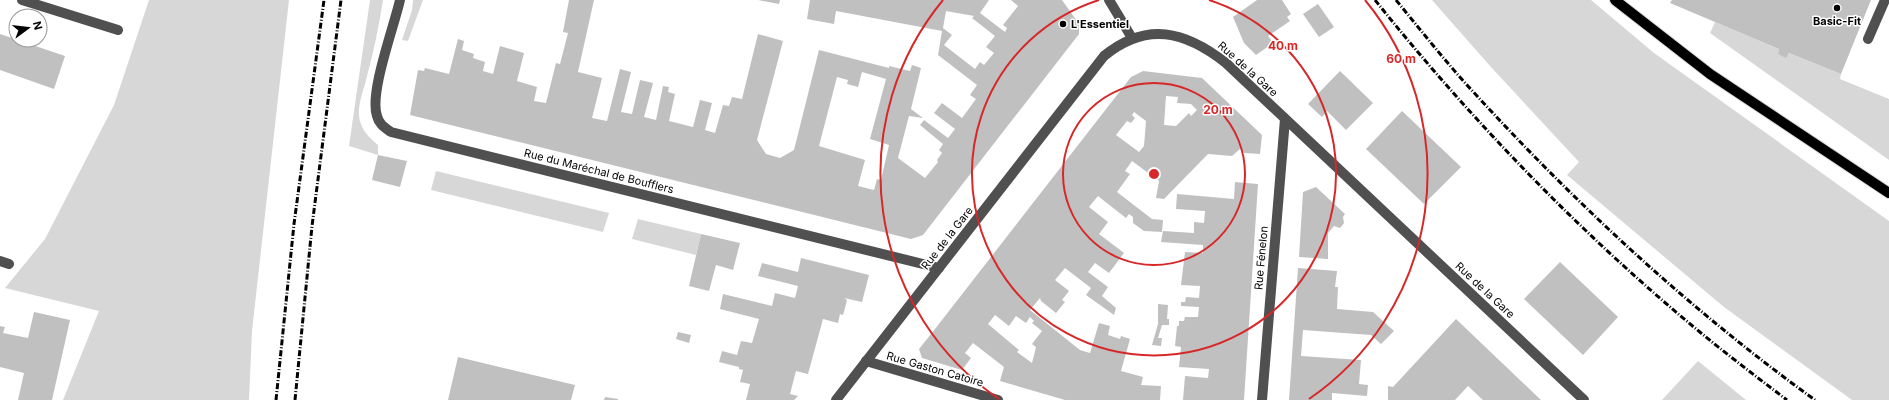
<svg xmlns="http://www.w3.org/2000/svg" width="1889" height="400" viewBox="0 0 1889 400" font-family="Inter,sans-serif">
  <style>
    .green { fill: #d7d7d7 }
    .building { fill: #c0c0c0; fill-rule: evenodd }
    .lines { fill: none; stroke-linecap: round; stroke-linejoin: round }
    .major-casing { stroke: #dbdbdb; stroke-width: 12 }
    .minor { stroke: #505050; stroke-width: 10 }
    .major { stroke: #000; stroke-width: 10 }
    .rail { stroke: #000; stroke-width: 3; stroke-dasharray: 6 2 1 2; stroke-linecap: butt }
    .ring { fill: none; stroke: #d62828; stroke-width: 2 }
    .poi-dot { fill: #000; stroke: #fff; stroke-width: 1.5 }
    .labels { text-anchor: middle; stroke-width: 3; stroke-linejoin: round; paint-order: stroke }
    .poi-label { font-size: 11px; font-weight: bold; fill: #000; stroke: #fff }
    .street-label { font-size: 11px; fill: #000; stroke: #fff }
    .centre { fill: #d62828; stroke: #fff; stroke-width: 2 }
    .ring-label { font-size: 12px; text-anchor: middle; font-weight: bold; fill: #d62828; stroke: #fff; stroke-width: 3; stroke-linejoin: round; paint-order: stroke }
  </style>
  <rect width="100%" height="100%" fill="#fff"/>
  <g class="green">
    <path d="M149 0H289L252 331 249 400H63L99 311 5 288 45 239 114 105Z"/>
    <path d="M370 0H383C379 25 374 51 367 76 364 91 355 108 361 124 364 133 371 139 378 145V155L349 146Z"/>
    <path d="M413 0H423L408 41 402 40 412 10Z"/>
    <path d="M1432 0H1591L1654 53 1889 221V400H1852L1724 307 1567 175 1579 162 1490 66Z"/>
    <path d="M1715 22 1779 49 1778 54 1786 57 1789 53 1841 74 1840 79 1889 99V160L1710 33Z"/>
    <path d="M436 171 609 213 603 232 431 190Z"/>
    <path d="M638 219 701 234 696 255 632 239Z"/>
    <path d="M1698 361 1746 400H1662Z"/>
  </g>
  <g class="building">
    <path d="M569 0H594L578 72 602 78 592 118 607 121 620 69 631 72 621 112 632 114 640 80 653 83 644 117 656 120 663 86 669 87 668 92 675 94 669 121 693 127 700 100 712 103 705 130 715 133 723 105 729 106 732 97 742 99 758 34 783 41 757 140 766 154 780 158 794 150 819 50 889 68V66L910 71 912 65 921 68 911 109 923 118 909 116 898 158 925 178 938 162 937 160 942 153 939 150 943 144 920 125 924 120 948 138 955 129 934 113 942 103 962 118 976 99 970 95 977 85 938 55 942 31 836 11 834 24 807 19 810 0H989L980 13 1005 32 1007 28 1003 25 1018 6 1011 0H1062L1079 24V34L923 235 911 239 410 115 418 70 424 71 425 68 449 74 458 39 464 41 462 50 474 54 473 58 485 62 483 71 493 74 500 46 524 53 517 81 537 87 534 101 546 103 556 63 560 64 568 33 563 32ZM946 11 974 16 972 18 995 36 986 47 994 53 984 65 980 62 975 69 944 45 952 35 943 28ZM862 72 886 79 870 139 889 145 881 180 877 179 874 190 858 186 865 160 819 146 837 77 848 80 847 84 858 87Z"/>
    <path d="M758 0H780L779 4Z"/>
    <path d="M1257 0H1282L1291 14 1287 17 1290 21 1268 36 1273 43 1256 55 1244 43 1233 17Z"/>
    <path d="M1672 0H1871L1841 74 1789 53 1786 58 1778 54 1779 49 1670 3Z"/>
    <path d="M1318 4 1334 27 1319 37 1303 14Z"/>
    <path d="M0 34 65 56 54 89 0 70Z"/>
    <path d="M1143 71 1202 78 1262 135 1260 154 1244 153 1240 149 1232 156 1208 154 1164 199 1156 198 1159 181 1132 161 1125 171 1130 174 1117 192 1152 219 1163 220 1162 232 1144 231 1133 223V217L1129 214 1126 218 1098 196 1089 207 1108 222 1099 234 1124 253 1109 273 1095 263 1088 272 1108 287 1102 296 1116 308 1114 315 1086 295 1091 288 1065 268 1055 280 1069 291 1062 300 1065 302 1056 313 1041 301 1040 298 1030 310 1080 350 1090 353 1099 323 1110 326 1108 335 1120 339 1121 336 1130 339 1121 371 1143 377 1141 385 1161 386 1160 400H1065L1000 381 1004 367 973 343 965 353 971 358 962 370 922 358 919 349 935 329 1131 77ZM1166 96 1178 97 1177 103 1191 104 1197 110 1191 116 1189 113 1176 126 1164 125ZM1134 112 1146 121 1144 146 1139 152 1116 135 1127 121 1131 123 1135 118 1132 115ZM995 315 1009 326 1016 316 1026 323 1030 317 1034 321 1032 323 1042 331 1032 344 1036 347 1032 363 1017 352 1019 350 988 324Z"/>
    <path d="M1340 71 1373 103 1346 130 1327 111 1322 117 1308 104Z"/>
    <path d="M1402 111 1461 167 1424 204 1366 149Z"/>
    <path d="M378 155 407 161 400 187 372 180Z"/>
    <path d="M1235 182 1258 184 1244 400H1183L1185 376 1208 378 1209 369 1179 367 1181 347 1175 346 1177 326H1179V321H1184L1185 317H1198L1199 307 1181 306V302H1185L1186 297 1199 298 1200 286 1181 285 1185 252 1203 253V245L1161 242 1163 231 1194 233V222L1204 223 1205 211 1176 209 1177 194 1234 199Z"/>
    <path d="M1316 187 1345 214 1343 217 1344 223 1340 228 1334 226 1328 233V259L1299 257 1303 192Z"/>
    <path d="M701 234 740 243 733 270 716 265 709 291 689 286Z"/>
    <path d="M801 258 869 275 862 302 844 298 847 300 845 308 843 315 840 314 838 323 823 319 808 374 796 371 790 394 798 396 794 400H746L750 384 740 382 743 370 739 369V367L719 362 722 351 737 355 741 341 752 343 759 319 720 309 723 294 772 306 775 293 795 298 798 286 758 276 762 263 798 272Z"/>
    <path d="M1560 262 1618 317 1583 355 1524 299Z"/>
    <path d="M1298 268 1337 271 1335 287H1338L1337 309 1373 312 1394 331 1381 344 1371 335 1303 330 1301 356 1361 360 1359 384 1368 385 1367 396 1332 393V400H1289Z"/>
    <path d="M1158 304 1168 305 1167 319H1169V325H1162L1158 338H1162L1161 346 1152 345 1158 324Z"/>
    <path d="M34 312 70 320 52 400H18L24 373 0 367V326L5 327 3 333 28 338Z"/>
    <path d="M1456 319 1478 340 1541 400H1483L1468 386 1455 400H1388V386L1393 387Z"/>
    <path d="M678 332 691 335 689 343 676 339Z"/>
    <path d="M458 357 575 385 571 400H448Z"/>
    <path d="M605 397 618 399V400H604Z"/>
  </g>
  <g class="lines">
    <defs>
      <path id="major" d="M1615 0 1710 74 1889 193"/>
    </defs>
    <use href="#major" class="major-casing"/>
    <g class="minor">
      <path d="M22 0 118 30"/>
      <path d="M400 0C394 27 369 93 377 116 379 124 384 127 391 132L939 268"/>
      <path d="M1109 0 1132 38"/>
      <path d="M1868 39 1885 0"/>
      <path d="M0 261 9 264"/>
      <path d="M866 361 998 400"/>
      <path d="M836 400 1104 56C1147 21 1185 31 1226 63L1584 400"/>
      <path d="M1262 400 1285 119"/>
    </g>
    <use href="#major" class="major"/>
    <g class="rail">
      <path d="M1375 0C1472 121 1581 234 1701 333 1729 356 1758 378 1787 400"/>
      <path d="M1396 0C1423 33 1449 66 1478 97 1580 208 1693 312 1815 400"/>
      <path d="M276 400 294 224 324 0"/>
      <path d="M295 400 312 226 341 0"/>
    </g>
  </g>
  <g class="ring">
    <circle cx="1154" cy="174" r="91"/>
    <path d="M1209 0A182 182 0 1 1 1099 0"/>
    <path d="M999 399A273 273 0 0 1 943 0M1365 0A273 273 0 0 1 1309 399"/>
  </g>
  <g class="poi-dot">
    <circle cx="1837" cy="8" r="4"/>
    <circle cx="1063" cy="24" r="4"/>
  </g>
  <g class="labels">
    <g class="poi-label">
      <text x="1837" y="25">Basic-Fit</text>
      <text x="1071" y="28" text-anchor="start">L'Essentiel</text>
    </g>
    <g class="street-label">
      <text transform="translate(1248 69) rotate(42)" y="4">Rue de la Gare</text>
      <text transform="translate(599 171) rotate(14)" y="4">Rue du Maréchal de Boufflers</text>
      <text transform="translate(947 238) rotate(-52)" y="4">Rue de la Gare</text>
      <text transform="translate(1261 258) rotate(-85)" y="4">Rue Fénelon</text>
      <text transform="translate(1485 290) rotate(43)" y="4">Rue de la Gare</text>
      <text transform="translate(935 369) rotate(16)" y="4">Rue Gaston Catoire</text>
    </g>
  </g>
  <circle cx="1154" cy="174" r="6" class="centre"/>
  <g class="ring-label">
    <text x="1283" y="50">40 m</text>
    <text x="1401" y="63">60 m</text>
    <text x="1218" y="114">20 m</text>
  </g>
  <g transform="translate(28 28) rotate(75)"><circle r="19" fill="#ffffff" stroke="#999999"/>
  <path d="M0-3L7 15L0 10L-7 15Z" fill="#000000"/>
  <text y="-6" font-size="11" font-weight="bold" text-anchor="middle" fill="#000000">N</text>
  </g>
</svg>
